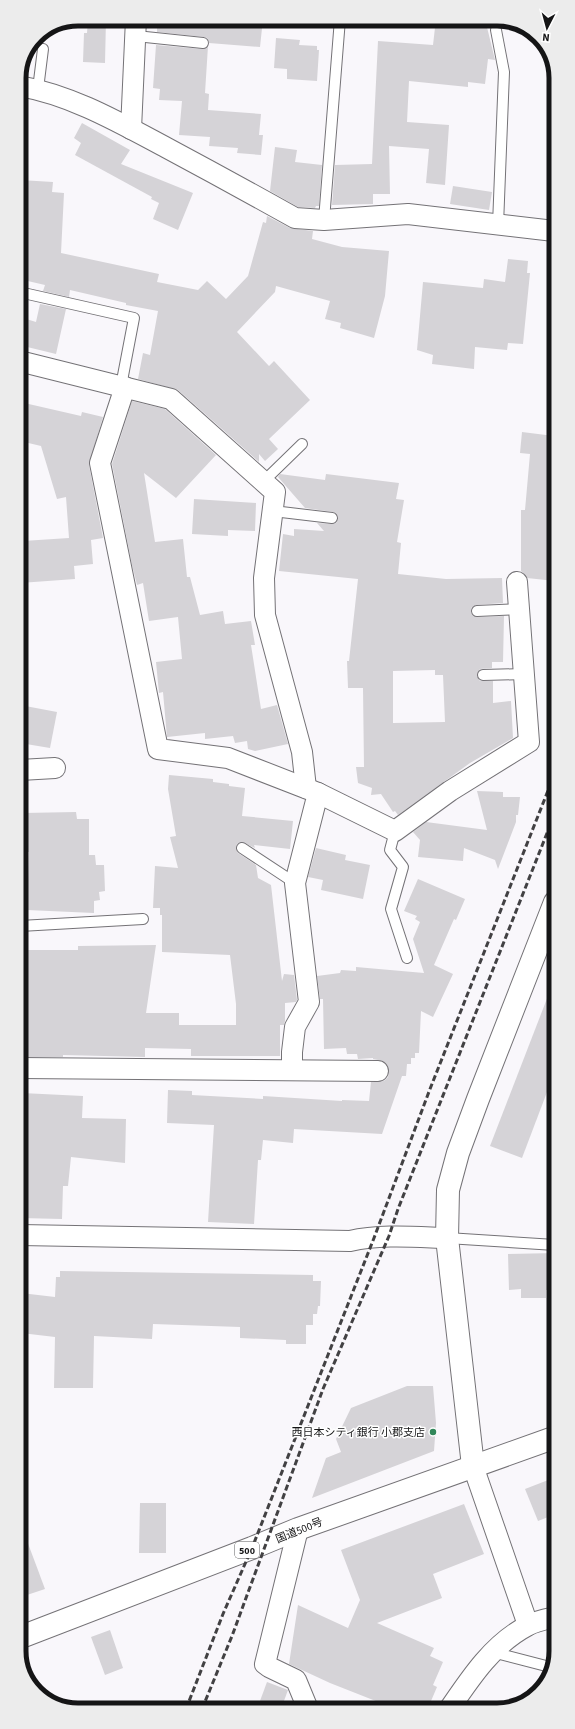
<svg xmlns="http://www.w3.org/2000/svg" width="575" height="1729" viewBox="0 0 575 1729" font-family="'Source Sans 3','Noto Sans JP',sans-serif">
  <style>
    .building { fill: #d5d3d7; fill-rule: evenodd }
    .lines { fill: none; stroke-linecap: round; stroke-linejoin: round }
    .lane-casing { stroke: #747276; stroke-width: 12 }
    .street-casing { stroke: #747276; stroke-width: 22 }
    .secondary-casing { stroke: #747276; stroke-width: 24 }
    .highway-casing { stroke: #747276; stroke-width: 24 }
    .lane { stroke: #fff; stroke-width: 10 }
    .street { stroke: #fff; stroke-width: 20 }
    .secondary { stroke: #fff; stroke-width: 22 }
    .highway { stroke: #fff; stroke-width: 22 }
    .rail { stroke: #424143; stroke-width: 3; stroke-dasharray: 6 3; stroke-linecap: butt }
    .poi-dot { fill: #31875a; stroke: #fff; stroke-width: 1.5 }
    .labels { text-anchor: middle; stroke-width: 3; stroke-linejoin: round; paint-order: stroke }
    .shield { fill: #fff; stroke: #5b5b5c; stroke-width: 1 }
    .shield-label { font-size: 10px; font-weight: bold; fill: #151516 }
    .poi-label { font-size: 11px; fill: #151516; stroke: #fff; text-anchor: end }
    .street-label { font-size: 11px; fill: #151516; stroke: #fff }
    .rim { fill: none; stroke: #151516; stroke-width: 5 }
  </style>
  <rect width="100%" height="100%" fill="#f9f7fb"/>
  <g class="building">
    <path d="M88 19H106L105 63 83 62 84 33H87Z"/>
    <path d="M157 19H263L260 47 209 43 207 38 204 37 157 32Z"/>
    <path d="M436 19H485L495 60 488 59 485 84 468 82V87L409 81 407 122 449 125 445 185 426 183 429 149 389 146 390 194H373V204L332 205 335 165 372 164 378 41 433 45Z"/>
    <path d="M276 38 300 40 299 45 317 46V50H319L317 81 287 79V69L274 68Z"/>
    <path d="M156 45 202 49 208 46 205 93 209 94 208 110 261 114 259 135H263L261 155 237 153 238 148 209 146 210 137 179 135 182 101 159 100 160 89 153 88Z"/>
    <path d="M82 123 130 150 121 164 193 193 178 230 153 219 159 203 151 199 152 197 75 155 81 143 74 138Z"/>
    <path d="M275 147 297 150 295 162 322 165 319 206H316L315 208 298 207 270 191Z"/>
    <path d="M20 180 53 182 52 192 64 193 61 253 159 274 157 282 198 290 207 281 226 299 248 276 263 222 266 223 267 216 290 228 313 231 312 239 342 247 389 251 385 296 374 338 340 328 341 323 325 319 330 301 276 286 275 292 237 332 269 366 274 361 310 400 269 439 278 449 265 461 259 454V462L178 390 138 379 143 353 150 355 158 311 126 305V303L70 290 69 297 43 291 45 285 19 279Z"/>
    <path d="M453 186 492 192 489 210 450 204Z"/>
    <path d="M508 259 528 261 527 273H530L523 344 508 343 507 350 475 347 474 369 432 364 433 355 417 350 423 282 483 288 484 279 505 282Z"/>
    <path d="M40 304 66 309 56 354 19 345V334L23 318 36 322Z"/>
    <path d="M132 401 165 409 216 455 176 498 144 473 155 542 183 539 187 577H190L200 615 223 611 225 624 251 621 255 645H251L261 709 277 705 288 744 255 751 248 749 247 741 235 743 233 736 205 739V733L167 737 163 692 159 693 156 662 182 659 178 617 149 621 143 583 137 585 132 565 112 464Z"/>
    <path d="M20 402 81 416 82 412 103 417 89 465 103 538 91 540 93 564 74 566 75 579 20 583V553H24L23 541 69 538 66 497 57 499 41 446 20 441Z"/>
    <path d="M522 432 554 436 555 581 527 578 521 571V510H525L530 454 520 453Z"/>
    <path d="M280 474 325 480 326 474 399 483 396 499 404 500 397 542 401 543 398 574 446 579 502 578 503 603 476 605 471 608V612L472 615 477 617 504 616 503 662H492V668L480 669 477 676 480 681H493V703L511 701 513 738 470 763 398 815 395 811 393 812 381 794 371 795 372 788 358 783 356 767H364L363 688H348L347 661H349L358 579 279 571 283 534 294 536V529L324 531 317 523 334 524 337 522 338 516 333 512 305 508 278 477ZM435 670V675H443L445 722 393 723V671Z"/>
    <path d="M194 499 256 503 255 531 228 530V536L192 534Z"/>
    <path d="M20 705 57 712 50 748 20 743Z"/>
    <path d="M169 775 213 779V782L229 784V786L245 788 242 816 293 821 290 849 254 845 255 848 242 842 237 844 236 848 238 853 256 865 258 878 271 885 282 981 284 974 294 975 297 1000 296 1002 285 1003V1021L284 1025H280V1056H191V1049L145 1048V1057L63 1055V1057H24V1051H20V950H78V946L156 945 146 1013H179V1025H236V1004L230 955 162 952V915H160V908H153L155 866 178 868 170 837 176 836 168 789Z"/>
    <path d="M477 791 503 792V797H520L518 815H516V822L498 869 495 860 464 848 463 861 418 857 420 840 413 832 426 822 487 830Z"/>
    <path d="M76 812 77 819H89V855H95L96 865H104L105 891 99 892 100 900 94 901V913L27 910 29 852H24L23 813Z"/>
    <path d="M316 848 346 855 345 860 370 865 363 899 321 890 323 880 308 877Z"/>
    <path d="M418 879 465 899 456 920 454 919 434 965 453 974 433 1017 421 1011 419 1053H415V1058H411V1064H407L406 1076H402L382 1134 294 1129 293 1143 263 1140 261 1160H258L254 1224 208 1222 214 1125 167 1123 168 1090 192 1091V1095L263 1099V1096L342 1101V1100L369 1101 371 1082 384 1081 388 1077 389 1071 388 1066 383 1061 373 1059V1058L358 1059 357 1054H347L346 1048 324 1049 323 999H320L317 976 340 973 341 970 356 971V967L424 973 413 939 420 922 415 919 417 916 404 911Z"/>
    <path d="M553 983H555V1071L522 1158 490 1146Z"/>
    <path d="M22 1093 83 1096 82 1118 126 1119 125 1163 71 1157 68 1186H63L62 1219 20 1218V1111Z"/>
    <path d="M556 1253V1290H546V1298H521V1289L509 1290 508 1254Z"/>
    <path d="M60 1271 313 1275V1281H321L320 1306H318L317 1314H313V1325H306V1344H286V1340L240 1338V1327L153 1324 152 1339 94 1336 93 1388H54L55 1337 21 1333V1293L55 1297 56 1277H60Z"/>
    <path d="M407 1386H433L436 1423 434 1451 312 1498 326 1458 341 1452 336 1439 351 1408Z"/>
    <path d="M556 1477V1514L538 1521 525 1489Z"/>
    <path d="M140 1503H166V1553H139Z"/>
    <path d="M464 1504 484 1554 433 1574 442 1598 377 1623 434 1648 430 1656 443 1662 433 1685 437 1687 428 1708 396 1709 330 1683 289 1664 298 1605 348 1628 360 1600 341 1550Z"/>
    <path d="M21 1530H23L45 1589 21 1597Z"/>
    <path d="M110 1630 123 1668 105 1675 91 1637Z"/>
    <path d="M267 1682 288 1690 281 1709H257Z"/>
  </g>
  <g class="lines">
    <defs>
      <g id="lane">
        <path d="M496 30 504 72 498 225"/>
        <path d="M136 36 203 43"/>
        <path d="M38 89 43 49"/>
        <path d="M324 220 340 19"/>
        <path d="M19 292 134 318 121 386"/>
        <path d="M264 481 302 444"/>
        <path d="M273 511 332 518"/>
        <path d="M477 611 519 609"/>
        <path d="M483 675 524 674"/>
        <path d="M395 831 390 850 403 867 391 909 407 958"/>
        <path d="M242 848 295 883"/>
        <path d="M20 926 143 919"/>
        <path d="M447 1238 555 1245"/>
        <path d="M492 1652 550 1667"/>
      </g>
      <g id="street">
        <path d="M19 86C72 95 120 123 167 148 210 171 252 194 295 218L324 220 408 214 554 231"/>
        <path d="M131 129 136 19"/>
        <path d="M19 361 171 399 275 492 264 578 265 615 302 752 306 788"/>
        <path d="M125 387 100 463 158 749 228 758 318 793 295 883 309 1002 295 1027 292 1052V1070"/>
        <path d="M20 770 55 768"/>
        <path d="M318 793 395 831 450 791 529 742 517 582"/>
        <path d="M20 1068 378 1071"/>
        <path d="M20 1235 350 1241C381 1234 415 1237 447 1238"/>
        <path d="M473 1466 528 1625"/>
        <path d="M298 1529 265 1664 269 1667 296 1680 308 1709"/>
        <path d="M450 1708C471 1677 493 1644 527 1626 535 1621 547 1619 556 1617"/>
      </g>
      <path id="secondary" d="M473 1466 447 1238 448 1190 458 1153 478 1099 555 902"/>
      <path id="highway" d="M21 1637 252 1548 298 1529 556 1437"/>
    </defs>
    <use href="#lane" class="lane-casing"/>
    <use href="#street" class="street-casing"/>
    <use href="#secondary" class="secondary-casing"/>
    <use href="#highway" class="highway-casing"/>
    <use href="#lane" class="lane"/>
    <use href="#street" class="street"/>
    <use href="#secondary" class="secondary"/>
    <use href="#highway" class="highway"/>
    <g class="rail">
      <path d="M186 1709 223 1614 252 1548 374 1238 430 1089 555 773"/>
      <path d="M202 1709 232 1636 323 1389 389 1236 398 1209 555 813"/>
    </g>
  </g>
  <circle class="poi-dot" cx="433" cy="1432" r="4"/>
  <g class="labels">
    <rect class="shield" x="235" y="1542" width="24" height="16" rx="3"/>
    <g class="shield-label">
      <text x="247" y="1554">500</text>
    </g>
    <g class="poi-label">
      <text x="425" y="1436">西日本シティ銀行 小郡支店</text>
    </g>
    <g class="street-label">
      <text transform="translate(299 1530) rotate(-22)" y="4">国道500号</text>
    </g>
  </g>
  <path d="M0 0H575V1729H0ZM78 26H497A52 52 0 0 1 549 78V1651A52 52 0 0 1 497 1703H78A52 52 0 0 1 26 1651V78A52 52 0 0 1 78 26Z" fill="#ececec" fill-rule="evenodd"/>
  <path class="rim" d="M78 26H497A52 52 0 0 1 549 78V1651A52 52 0 0 1 497 1703H78A52 52 0 0 1 26 1651V78A52 52 0 0 1 78 26Z"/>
  <g transform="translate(547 28) rotate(186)" stroke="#ffffff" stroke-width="3" paint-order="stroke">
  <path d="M0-3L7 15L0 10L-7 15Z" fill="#151516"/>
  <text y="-6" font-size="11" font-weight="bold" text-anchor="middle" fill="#151516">N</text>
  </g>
</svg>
